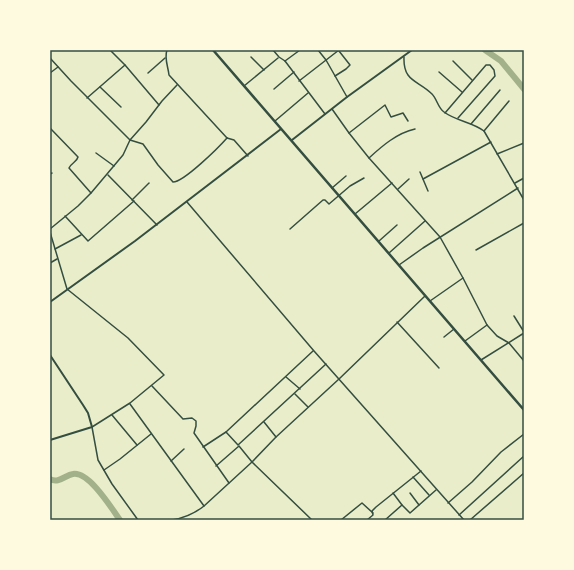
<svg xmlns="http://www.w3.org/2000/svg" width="574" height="570" viewBox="0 0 574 570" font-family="Karla,sans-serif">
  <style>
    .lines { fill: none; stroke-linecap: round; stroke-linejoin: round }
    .river { stroke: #a3b18a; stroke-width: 6 }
    .minor { stroke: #344e41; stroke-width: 1.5 }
    .tertiary { stroke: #344e41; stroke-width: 2 }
    .secondary { stroke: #344e41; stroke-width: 2.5 }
    .neatline { fill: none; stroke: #344e41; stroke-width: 1.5 }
  </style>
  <rect width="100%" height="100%" fill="#e9edc9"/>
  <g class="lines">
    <g class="river">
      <path d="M485 50 501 61 524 89"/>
      <path d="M50 479C59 484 65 475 73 474 89 471 112 509 120 520"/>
    </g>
    <g class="minor">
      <path d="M110 50 125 65 159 105"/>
      <path d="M167 50C164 58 168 66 169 75L227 138"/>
      <path d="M273 50 279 57 285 61 325 114"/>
      <path d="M318 50 326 60 347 97"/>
      <path d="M251 57 264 70"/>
      <path d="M404 57C403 82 418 80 432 94 437 99 438 108 444 112 456 121 472 122 484 131L524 200"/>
      <path d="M50 58 71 81 130 140 143 144 158 165 173 182C184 182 219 147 227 138"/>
      <path d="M285 61 300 50"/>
      <path d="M453 61 472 80"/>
      <path d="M439 72 462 92"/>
      <path d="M50 73 58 67"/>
      <path d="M148 73 165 58"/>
      <path d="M335 76 346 69 350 65 339 51"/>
      <path d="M299 81 339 50"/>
      <path d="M244 86 278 58"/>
      <path d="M100 87 121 107"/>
      <path d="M274 89 294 72"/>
      <path d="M87 98 125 65"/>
      <path d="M332 109 349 133 369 158"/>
      <path d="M445 113 486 65H490L494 70 495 76 458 118"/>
      <path d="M275 121 308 93"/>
      <path d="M471 124 500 90"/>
      <path d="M50 128 78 157C77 162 71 163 69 168L91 193"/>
      <path d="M415 129C397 133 382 146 369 158L440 237 463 278 487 325 497 336 509 343 524 361"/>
      <path d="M484 131 509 101"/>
      <path d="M349 133 385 105 391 117 403 113 408 121"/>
      <path d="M227 138 234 140 248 156"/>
      <path d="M96 153 114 166"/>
      <path d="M497 154 524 143"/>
      <path d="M420 172 428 191"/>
      <path d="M50 174 52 173"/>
      <path d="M108 175 157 225"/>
      <path d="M423 179 491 142"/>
      <path d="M515 183 524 178"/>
      <path d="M332 188 346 176"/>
      <path d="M398 189 409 179"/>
      <path d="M132 200 149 183"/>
      <path d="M187 202 314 351 464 520"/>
      <path d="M355 214 392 183"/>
      <path d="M65 216 88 241 134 201"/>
      <path d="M50 229 78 206 91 193 123 155 130 140 146 122 162 101 177 85"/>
      <path d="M290 229 323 200H325L329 204 350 186 364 178"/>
      <path d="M50 232 67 289 128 338 164 375 130 403 92 427 98 460 112 484 138 520"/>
      <path d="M379 241 397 225"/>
      <path d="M55 249 81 235"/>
      <path d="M476 250 524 223"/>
      <path d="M389 253 425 221"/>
      <path d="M50 263 57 259"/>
      <path d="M399 265 423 248 518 188"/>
      <path d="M430 301 463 278"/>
      <path d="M514 316 524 332"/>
      <path d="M397 322 439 368"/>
      <path d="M444 337 454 329"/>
      <path d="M465 341 487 325"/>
      <path d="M481 360 524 333"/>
      <path d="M286 377 300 389"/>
      <path d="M152 386 183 419 192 418 196 421V426L194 433 229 483"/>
      <path d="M295 394 308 407"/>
      <path d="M130 404 204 506"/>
      <path d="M112 415 137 445"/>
      <path d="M264 422 276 437"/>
      <path d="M226 432 238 445 326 364"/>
      <path d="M203 447 226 432 313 351"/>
      <path d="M171 461 184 449"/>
      <path d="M216 466 239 446 252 462 312 520"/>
      <path d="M104 470 120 459 151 434"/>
      <path d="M413 477 429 495"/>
      <path d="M393 493 402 505"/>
      <path d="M410 493 419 505"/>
      <path d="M448 503 472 482 501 452 524 434"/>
      <path d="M459 515 524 456"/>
      <path d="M172 520C184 518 194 514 204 506L252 462 276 437 339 379 425 296"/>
      <path d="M341 520 362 503 373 513"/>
      <path d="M367 520 373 515 372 511 376 507 421 471"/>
      <path d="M385 520 402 505 410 513 436 490"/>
      <path d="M470 520 524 473"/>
    </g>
    <g class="tertiary">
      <path d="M292 140 347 97 412 50"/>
      <path d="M50 302 135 241 281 129"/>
      <path d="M50 355 83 405 88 413 92 427 50 440"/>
    </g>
    <path class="secondary" d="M213 50 524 410"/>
  </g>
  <rect width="574" height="570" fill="none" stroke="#fefae0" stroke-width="102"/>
  <rect x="51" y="51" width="472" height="468" class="neatline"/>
</svg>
